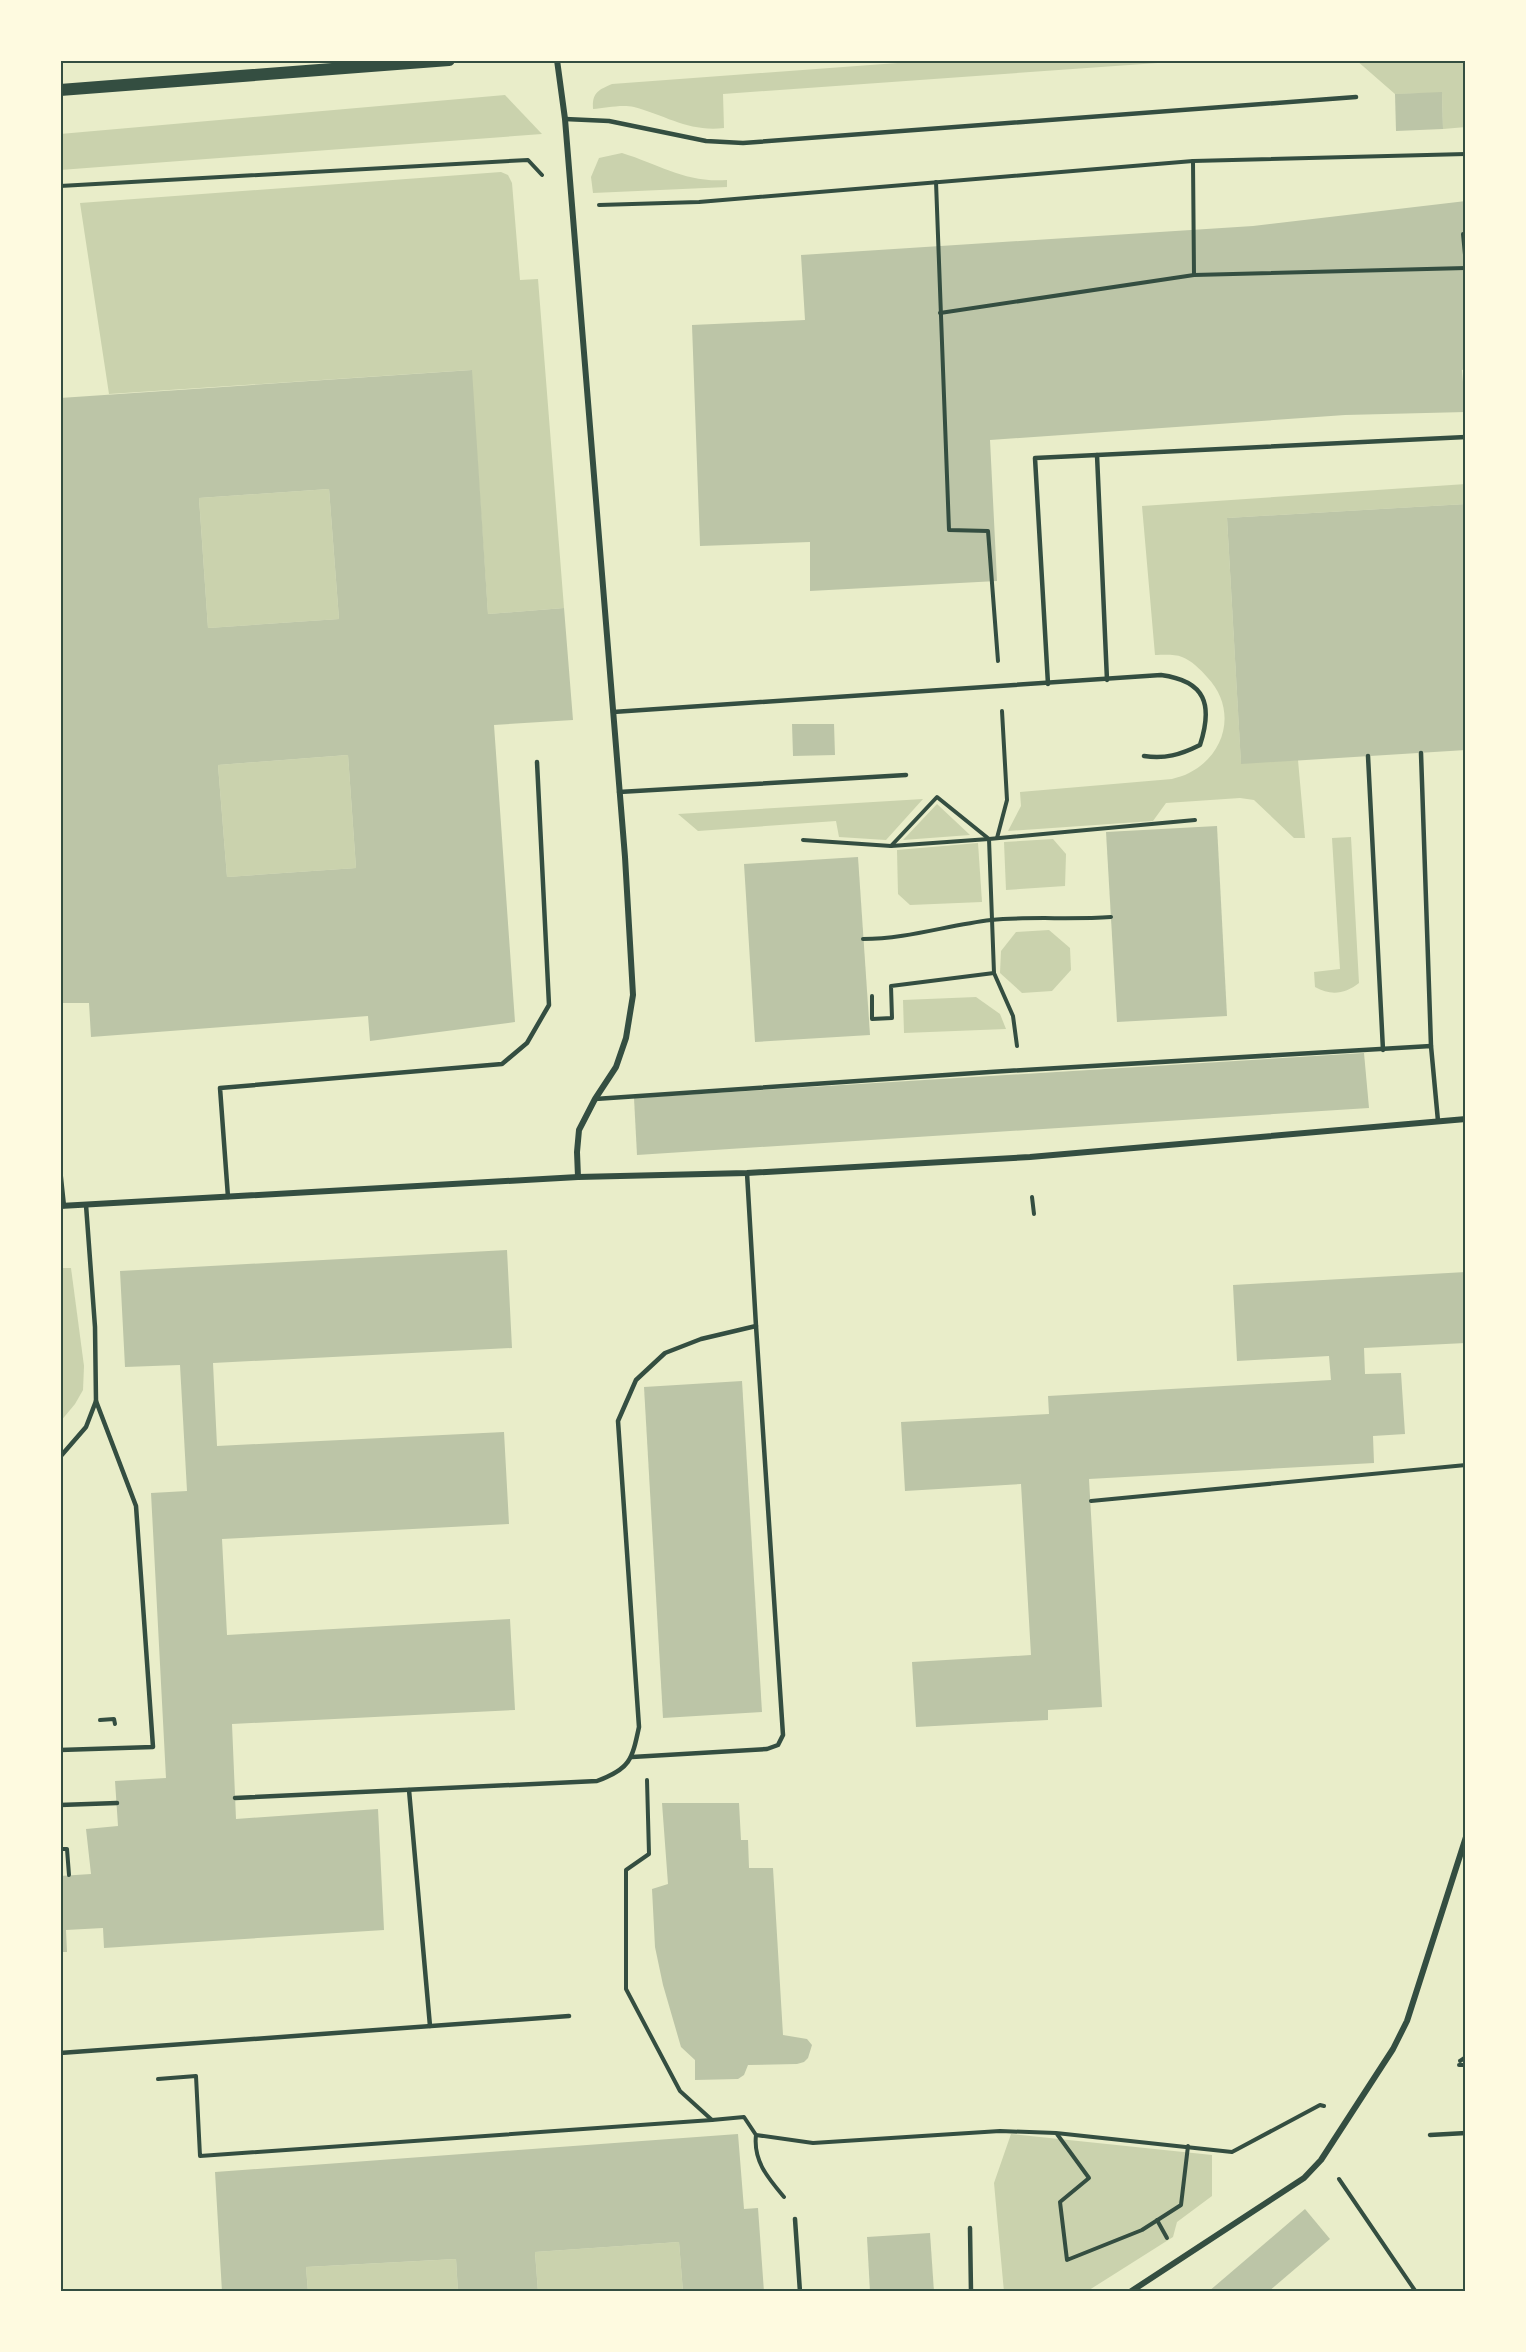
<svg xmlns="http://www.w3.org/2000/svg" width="1526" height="2352" viewBox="0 0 1526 2352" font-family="'Archivo Narrow',sans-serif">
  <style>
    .green { fill: #cad2ad }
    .building { fill: #bcc5a7; fill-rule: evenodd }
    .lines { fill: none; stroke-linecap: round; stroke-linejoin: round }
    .path { stroke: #344e41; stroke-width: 4 }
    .service { stroke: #344e41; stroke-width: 4.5 }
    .minor { stroke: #344e41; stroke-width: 6 }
    .secondary { stroke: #344e41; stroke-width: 12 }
    .neatline { fill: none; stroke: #344e41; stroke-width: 2 }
  </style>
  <rect width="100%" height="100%" fill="#e9edc9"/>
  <g class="green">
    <path d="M938 60H1200L723 94 724 128C689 132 667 116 634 107 622 104 605 108 593 109 592 93 598 90 612 84Z"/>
    <path d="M1356 60H1466V127L1443 129 1442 93 1395 94Z"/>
    <path d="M505 95 542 134 60 170V134Z"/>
    <path d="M622 153C661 165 685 183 727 180V187L593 193 591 177 599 158Z"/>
    <path d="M501 172 508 175 512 183 520 280 538 279 564 608 488 614 471 370 109 394 80 203Z"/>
    <path d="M1466 484V504L1227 518 1241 763 1298 760 1305 838H1294L1254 800 1240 798 1166 803 1153 821 1008 831 1021 806 1020 792 1172 779C1177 777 1184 776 1189 773 1227 754 1237 708 1207 677 1201 670 1191 660 1182 657 1175 654 1163 655 1155 655L1142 506Z"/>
    <path d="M329 489 339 619 208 628 199 498Z"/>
    <path d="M348 755 356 868 227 877 218 765Z"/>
    <path d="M923 799 886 840 839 837 836 821 698 831 678 814Z"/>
    <path d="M937 804 970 835 903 840Z"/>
    <path d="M1351 837 1359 983C1345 994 1331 996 1315 987L1314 972 1340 969 1332 838Z"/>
    <path d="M1053 839 1066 854 1065 886 1006 890 1004 842Z"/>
    <path d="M978 843 982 902 910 905 898 894 897 850Z"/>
    <path d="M1049 930 1070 948 1071 970 1052 991 1022 993 1000 973 1001 951 1016 932Z"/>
    <path d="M976 997 1000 1014 1006 1029 904 1033 903 1000Z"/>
    <path d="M60 1268H71L84 1366 83 1390 75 1404 60 1422Z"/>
    <path d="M1011 2134 1212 2155V2196L1177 2222 1173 2237 1086 2292H1004L994 2183Z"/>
    <path d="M679 2242 683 2292H538L535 2252Z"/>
    <path d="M456 2259 458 2292H308L306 2267Z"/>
  </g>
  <g class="building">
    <path d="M1442 92 1443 129 1396 131 1395 94Z"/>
    <path d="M1466 201V369L1462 370 1464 394H1466V412L1345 415 990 440 997 581 810 591V542L700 546 692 325 805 320 801 255 1253 226Z"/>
    <path d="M472 370 488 614 564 608 573 720 494 725 515 1022 370 1041 368 1016 91 1037 89 1003H60V398ZM329 489 339 619 208 628 199 498ZM348 755 356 868 227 877 218 765Z"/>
    <path d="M1466 504V750L1241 764 1227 518Z"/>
    <path d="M792 724H834L835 755 793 756Z"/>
    <path d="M1217 826 1227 1016 1117 1022 1106 832Z"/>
    <path d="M858 857 870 1035 755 1042 744 864Z"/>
    <path d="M1364 1053 1369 1108 637 1155 634 1098Z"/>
    <path d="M507 1250 512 1348 213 1363 217 1446 504 1432 509 1524 222 1539 227 1635 510 1619 515 1710 232 1724 236 1819 378 1809 384 1930 104 1948 103 1928 66 1930 67 1952H60V1876L91 1874 86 1829 118 1826 115 1781 166 1778 151 1493 187 1491 180 1365 125 1367 120 1271Z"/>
    <path d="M1466 1272V1343L1364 1348 1365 1374 1401 1373 1405 1434 1373 1436 1374 1463 1089 1479 1102 1707 1048 1710V1720L916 1727 912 1662 1031 1655 1021 1484 905 1491 901 1422 1049 1414 1048 1396 1331 1380 1329 1356 1237 1361 1233 1285Z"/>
    <path d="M742 1381 762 1712 663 1718 644 1387Z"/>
    <path d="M662 1803H739L741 1840H748L749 1868H773L783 2035 807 2039 812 2045 808 2058 804 2062 797 2064 748 2065 744 2075 738 2079 695 2080V2060L681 2047 663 1985 655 1947 652 1889 668 1884Z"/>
    <path d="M738 2134 744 2209 758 2208 764 2292H683L679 2242 535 2252 538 2292H458L456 2259 306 2267 308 2292H222L215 2172Z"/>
    <path d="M1305 2209 1330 2239 1268 2292H1208Z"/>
    <path d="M930 2233 934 2292H870L867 2237Z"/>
  </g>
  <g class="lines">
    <g class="path">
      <path d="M1193 161 1194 275"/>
      <path d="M936 182 949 530 988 531 998 661"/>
      <path d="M60 186 528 160 542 175"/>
      <path d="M599 205 699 202 1193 161 1466 154"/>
      <path d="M1466 234H1463L1466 265"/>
      <path d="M940 313 1194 275 1466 268"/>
      <path d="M997 838 1007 800 1002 711"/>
      <path d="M803 840 891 846 989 839 1195 820"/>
      <path d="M891 846 937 797 989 839 994 973 1013 1016 1017 1046"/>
      <path d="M863 939C907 939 948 925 991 920 1029 916 1071 920 1111 917"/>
      <path d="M872 996V1019L892 1018 891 986 994 973"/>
      <path d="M1032 1197 1034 1214"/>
      <path d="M1091 1501 1466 1465"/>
      <path d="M100 1720 114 1719 115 1724"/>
      <path d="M647 1780 649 1854 626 1870V1989L680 2091 712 2120 744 2117 756 2135 813 2143 1000 2131 1056 2133 1232 2152 1320 2105 1324 2106"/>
      <path d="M60 1849H67L69 1875"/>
      <path d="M1460 2061 1466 2057"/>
      <path d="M1459 2065H1466"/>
      <path d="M158 2079 196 2076 200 2156 712 2120"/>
      <path d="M1057 2134 1089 2178 1060 2202 1067 2260 1142 2230 1181 2205 1188 2146"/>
      <path d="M756 2135C753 2161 768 2178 784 2197"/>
      <path d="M1339 2179 1416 2292"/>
      <path d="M1157 2220 1167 2238"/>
    </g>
    <g class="service">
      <path d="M565 119 609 121 706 141 743 143 1356 97"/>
      <path d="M1097 455 1466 437"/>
      <path d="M1048 684 1035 458 1097 455 1107 680"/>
      <path d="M613 712 1161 675C1206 681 1213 705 1200 745 1180 755 1165 759 1144 756"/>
      <path d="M1421 753 1431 1046"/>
      <path d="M1368 756 1383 1050"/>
      <path d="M619 792 906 775"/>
      <path d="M595 1099 990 1072 1431 1046 1438 1121"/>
      <path d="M60 1169 64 1206"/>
      <path d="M228 1197 220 1088 502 1064 527 1043 549 1005 537 762"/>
      <path d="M60 1457 86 1427 96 1401 95 1327 86 1205"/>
      <path d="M60 1750 153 1747 136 1506 96 1401"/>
      <path d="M632 1757 767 1749 778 1745 783 1735 756 1326"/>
      <path d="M409 1790 430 2026"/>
      <path d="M235 1798 597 1781C630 1769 632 1760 639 1727L618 1421 636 1380 665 1353 701 1339 756 1326 747 1173"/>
      <path d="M60 1805 117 1803"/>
      <path d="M60 2053 569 2016"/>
      <path d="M1430 2135 1466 2133"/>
      <path d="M795 2219 800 2292"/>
      <path d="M970 2228 971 2292"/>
    </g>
    <g class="minor">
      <path d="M557 60 565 119 625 857 633 995 626 1038 616 1067 595 1099 579 1130 577 1152 578 1177"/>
      <path d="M60 1206 578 1177 747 1173 1030 1157 1466 1119"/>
      <path d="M1130 2292 1304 2178 1321 2160 1393 2049 1407 2021 1466 1837"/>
    </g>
    <path class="secondary" d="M60 90 449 60"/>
  </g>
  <rect width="1526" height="2352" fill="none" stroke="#fefae0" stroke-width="123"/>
  <rect x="62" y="62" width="1402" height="2228" class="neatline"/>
</svg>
